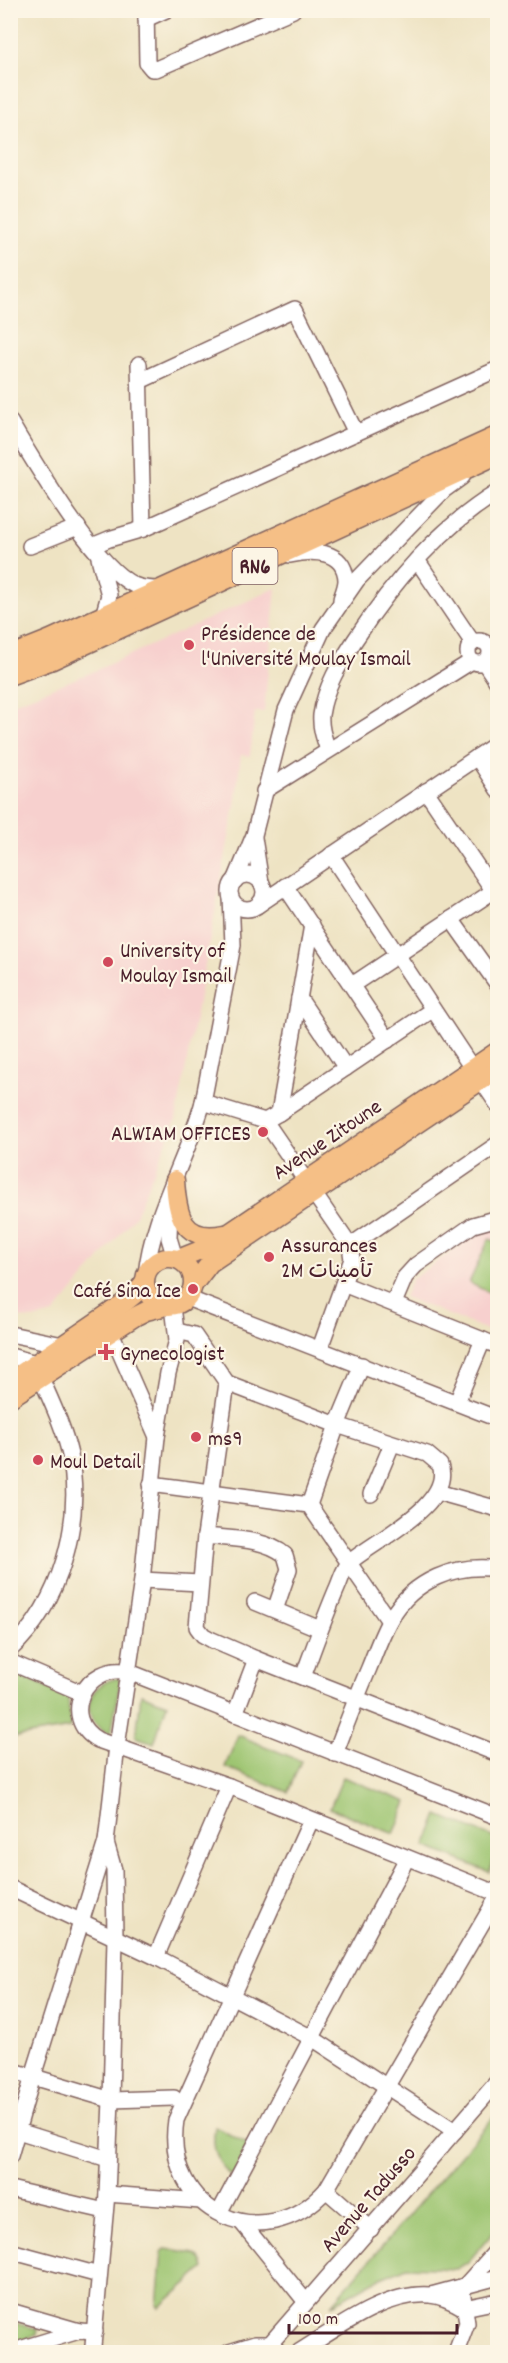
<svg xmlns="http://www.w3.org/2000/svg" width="508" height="2363" viewBox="0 0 508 2363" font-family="Dekko,'Playpen Sans Arabic',sans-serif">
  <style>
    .built { fill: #f7d0ce }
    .green { fill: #9dc571; stroke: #74724e; stroke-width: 1.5 }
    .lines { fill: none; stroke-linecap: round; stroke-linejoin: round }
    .minor-casing { stroke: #836460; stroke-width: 18 }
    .major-casing { stroke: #836460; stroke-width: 21 }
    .highway-casing { stroke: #836460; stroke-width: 24 }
    .minor { stroke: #fff; stroke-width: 15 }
    .major { stroke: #f5bf86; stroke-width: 18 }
    .highway { stroke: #f5bf86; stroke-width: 21 }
    .poi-dot { fill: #d1495b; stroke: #fcf5e5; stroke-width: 2 }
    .labels { text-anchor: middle; stroke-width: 4.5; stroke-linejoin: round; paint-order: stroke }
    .shield { fill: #fcf5e5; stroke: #7f5f63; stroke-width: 1.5 }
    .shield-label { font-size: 21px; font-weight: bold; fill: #4a1f2b }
    .poi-label { font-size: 22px; fill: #4a1f2b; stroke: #fcf5e5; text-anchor: start }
    .street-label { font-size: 22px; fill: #4a1f2b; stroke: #fcf5e5 }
  </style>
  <rect width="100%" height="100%" fill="#fcf5e5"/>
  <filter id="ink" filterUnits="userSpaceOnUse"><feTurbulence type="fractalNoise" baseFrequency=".0167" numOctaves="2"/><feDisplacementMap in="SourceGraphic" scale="12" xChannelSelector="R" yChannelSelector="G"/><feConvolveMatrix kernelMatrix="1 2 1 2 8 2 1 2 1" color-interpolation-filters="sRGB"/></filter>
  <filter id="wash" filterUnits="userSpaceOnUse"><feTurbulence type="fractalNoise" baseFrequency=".008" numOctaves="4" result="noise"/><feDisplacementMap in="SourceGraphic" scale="24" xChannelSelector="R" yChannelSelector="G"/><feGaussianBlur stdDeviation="1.35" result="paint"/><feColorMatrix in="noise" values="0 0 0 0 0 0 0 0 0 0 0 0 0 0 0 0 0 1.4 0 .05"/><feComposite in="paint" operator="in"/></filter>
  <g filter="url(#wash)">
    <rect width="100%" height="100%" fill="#eee3c3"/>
    <g class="built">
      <path d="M276 588 264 712H255L250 756 241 755 235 805 176 1119 135 1216 54 1314 33 1319 11 1317V704L90 673Z"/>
      <path d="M493 1223 497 1225V1334L404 1297 412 1279Z"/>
    </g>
    <g class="green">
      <path d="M489 1239 497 1242V1296L469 1283Z"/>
      <path d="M11 1671 68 1696 70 1728 11 1738Z"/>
      <path d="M119 1678 120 1683 111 1734C77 1721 85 1683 119 1678Z"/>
      <path d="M141 1694 167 1704 154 1743 136 1737Z"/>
      <path d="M238 1735 301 1761 288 1792 225 1767Z"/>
      <path d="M343 1777 407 1802 394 1834 330 1808Z"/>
      <path d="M438 1815 497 1839V1851L489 1872 425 1846Z"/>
      <path d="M497 2113V2228L468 2262 457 2269 407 2267 374 2281 331 2305Z"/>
      <path d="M215 2127 248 2144 232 2178C217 2162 211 2149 215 2127Z"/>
      <path d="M165 2249C181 2251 200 2250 204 2268L159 2308 157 2305 162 2252Z"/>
      <path d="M10 2322 38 2329 37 2335 11 2344Z"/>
    </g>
  </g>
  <g filter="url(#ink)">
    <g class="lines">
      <defs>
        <g id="minor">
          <path d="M146 10 147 63 152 69H156L293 10"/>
          <path d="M146 19 166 10"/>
          <path d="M139 364 143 529"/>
          <path d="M140 381 295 309 356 433"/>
          <path d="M10 422C35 463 94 566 134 585 143 589 152 589 161 589"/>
          <path d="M30 546 78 527"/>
          <path d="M92 546 109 539 143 529 498 369"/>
          <path d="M290 555C311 550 345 549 346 580 346 586 343 593 341 599"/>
          <path d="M99 558 109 595 103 616"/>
          <path d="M417 560 473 643"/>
          <circle cx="479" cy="652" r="11"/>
          <path d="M484 662 498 683"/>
          <path d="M328 750C324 738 320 728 321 715 325 687 340 663 355 640 393 582 438 529 498 492"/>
          <path d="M477 757 498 790"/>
          <path d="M264 791 472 661"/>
          <path d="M426 791 493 890"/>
          <path d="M254 838 261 883"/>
          <path d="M331 855 472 1068"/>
          <circle cx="247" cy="892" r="17"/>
          <path d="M235 881 254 835 286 710 323 629 357 580 444 490 462 477"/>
          <path d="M285 886 388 1040"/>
          <path d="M258 905 498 743"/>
          <path d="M451 919 498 985"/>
          <path d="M352 985 498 888"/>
          <path d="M299 998 346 1068"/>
          <path d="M481 1080 498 1105"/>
          <path d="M203 1102 265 1121 306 1181"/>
          <path d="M279 1113 432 1010"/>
          <path d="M265 1121 279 1113 312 925"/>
          <path d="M313 1192 350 1246"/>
          <path d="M170 1203 169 1238 175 1258"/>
          <path d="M146 1275C152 1214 187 1160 203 1102L233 945 231 897"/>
          <path d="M343 1284 498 1346"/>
          <path d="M187 1298 498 1419"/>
          <path d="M394 1303 405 1277 416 1265 473 1225 498 1218"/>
          <path d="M177 1331 194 1335 227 1383 337 1425 427 1454 440 1465C454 1504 374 1541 350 1562 344 1567 341 1579 338 1586 325 1616 314 1647 303 1677"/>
          <path d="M111 1332 157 1437"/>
          <path d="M10 1334 63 1345"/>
          <path d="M320 1348 352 1259 350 1246 498 1144"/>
          <path d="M10 1356 36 1363"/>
          <path d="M227 1383 205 1536 197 1627 203 1635 212 1640 256 1659 498 1754"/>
          <path d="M457 1402 483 1340"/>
          <path d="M151 1484 309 1505 389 1621"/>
          <path d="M437 1492 498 1509"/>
          <path d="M371 1494 392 1444"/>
          <path d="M309 1505 337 1425 362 1365"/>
          <path d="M205 1536C230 1539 265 1538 285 1555L289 1569 275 1610"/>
          <path d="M142 1580 200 1583"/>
          <path d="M255 1602 320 1629"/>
          <path d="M10 1650C61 1603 83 1523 70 1455 64 1428 52 1403 41 1378"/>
          <path d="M10 1662 82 1693"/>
          <path d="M235 1714 256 1659"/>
          <path d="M335 1754C346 1725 357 1696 369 1668 376 1651 382 1633 391 1618 413 1580 456 1563 498 1569"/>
          <path d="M498 1817 129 1672C86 1662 58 1718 98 1740L229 1786 498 1894"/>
          <path d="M311 1820 176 2120C162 2212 264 2259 326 2190L498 1896"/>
          <path d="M10 1888 156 1957 312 2038 455 2131"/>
          <path d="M156 1957 229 1786"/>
          <path d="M10 2070 111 2100 174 2098"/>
          <path d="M18 2131 108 2159"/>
          <path d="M10 2156 33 2076 106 1842 117 1746 142 1580 157 1437 168 1373 177 1340 173 1306"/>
          <path d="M10 2189 105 2211"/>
          <path d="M326 2190 371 2229"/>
          <path d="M107 2194 201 2201"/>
          <path d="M219 2213 407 1858"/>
          <path d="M243 2224 306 2302"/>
          <path d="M10 2251 99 2275"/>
          <path d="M431 2295 498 2277"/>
          <path d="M10 2311 79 2331"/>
          <path d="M10 2352 79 2331 95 2332"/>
          <path d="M95 2352 93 2346 107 2194 111 2100 115 1938 114 1870 106 1842"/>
          <path d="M229 2352 255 2344H270L279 2352"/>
          <path d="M263 2352 498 2081"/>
          <path d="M299 2352C335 2330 385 2291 430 2295 442 2296 454 2302 464 2308L498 2301"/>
          <path d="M456 2352 467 2323 462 2289 498 2249"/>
        </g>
        <g id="major">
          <path d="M175 1180C177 1214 182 1243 224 1234"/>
          <circle cx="169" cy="1282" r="24"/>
          <path d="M178 1259 198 1251 229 1233 498 1051"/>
          <path d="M193 1285 210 1263 498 1069"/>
          <path d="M10 1381 124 1303 134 1295 145 1281"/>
          <path d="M10 1398 136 1316 146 1311 167 1306"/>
        </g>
        <g id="highway">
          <path d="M10 657 50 641 498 437"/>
          <path d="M10 674 51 659 498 453"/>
        </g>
      </defs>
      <use href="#minor" class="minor-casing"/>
      <use href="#major" class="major-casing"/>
      <use href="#highway" class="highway-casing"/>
      <use href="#minor" class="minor"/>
      <use href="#major" class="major"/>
      <use href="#highway" class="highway"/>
    </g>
  </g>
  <g class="poi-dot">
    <circle cx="189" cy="645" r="6"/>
    <circle cx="108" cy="962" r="6"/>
    <circle cx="263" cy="1132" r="6"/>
    <circle cx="269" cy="1257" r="6"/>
    <circle cx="193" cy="1289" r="6"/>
    <path d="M103 1343h6v6h6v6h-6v6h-6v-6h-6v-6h6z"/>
    <circle cx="196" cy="1437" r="6"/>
    <circle cx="38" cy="1460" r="6"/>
  </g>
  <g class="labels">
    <rect class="shield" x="232.5" y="548" width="45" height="36" rx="4.5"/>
    <g class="shield-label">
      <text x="255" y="573">RN6</text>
    </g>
    <g class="poi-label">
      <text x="201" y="640">Présidence de<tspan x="201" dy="25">l'Université Moulay Ismail</tspan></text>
      <text x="120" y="957">University of<tspan x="120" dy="25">Moulay Ismail</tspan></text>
      <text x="251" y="1140" text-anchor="end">ALWIAM OFFICES</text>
      <text x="281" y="1252">Assurances<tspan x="281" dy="25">2M تأمينات</tspan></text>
      <text x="181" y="1297" text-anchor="end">Café Sina Ice</text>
      <text x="120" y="1360">Gynecologist</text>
      <text x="208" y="1445">ms9</text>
      <text x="50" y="1468">Moul Detail</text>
    </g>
    <g class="street-label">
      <text transform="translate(326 1138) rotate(-34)" y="8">Avenue Zitoune</text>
      <text transform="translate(367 2198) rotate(-49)" y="8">Avenue Tadusso</text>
    </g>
  </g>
  <rect width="508" height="2363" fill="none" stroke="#fcf5e5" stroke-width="36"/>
  <path d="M289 2324v9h168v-9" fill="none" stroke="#4a1f2b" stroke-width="3"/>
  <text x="298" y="2324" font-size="18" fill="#4a1f2b" stroke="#fcf5e5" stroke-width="4.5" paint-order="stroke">100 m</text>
</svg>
